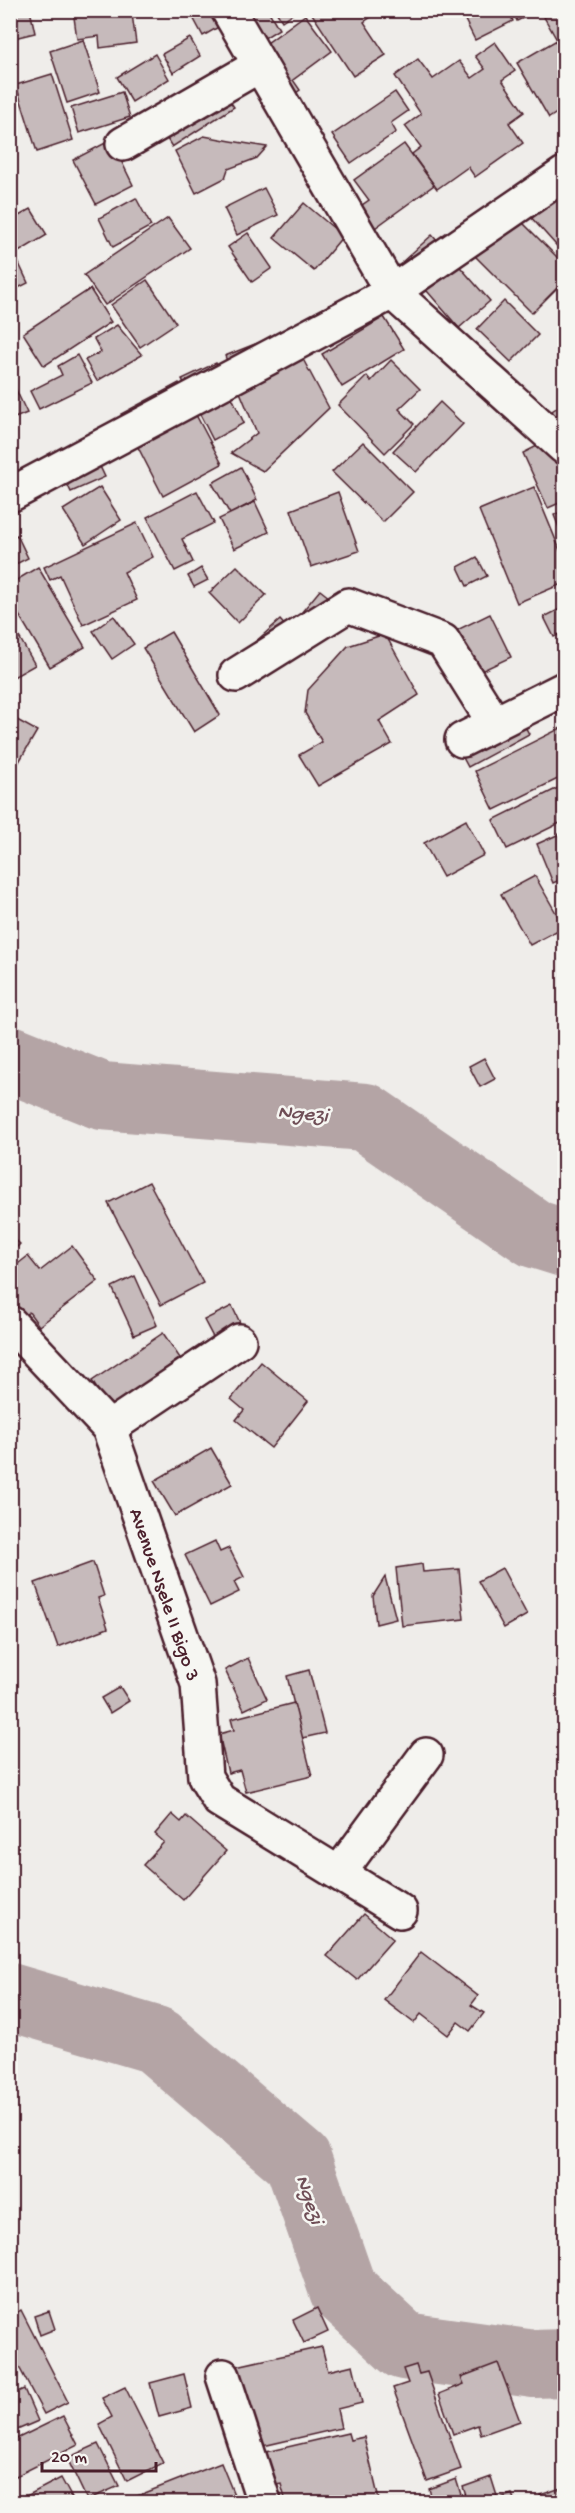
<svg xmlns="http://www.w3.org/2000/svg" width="575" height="2513" viewBox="0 0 575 2513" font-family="'Gochi Hand',sans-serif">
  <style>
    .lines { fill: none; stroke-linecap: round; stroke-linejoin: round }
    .river { stroke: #b4a4a5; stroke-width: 68 }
    .building { fill: #c6babb; stroke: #4a1f2b; stroke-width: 1.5 }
    .minor-casing { stroke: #4a1f2b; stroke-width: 38 }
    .minor { stroke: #f6f6f2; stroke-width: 33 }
    .labels { text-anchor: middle; stroke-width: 5; stroke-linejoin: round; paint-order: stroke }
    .street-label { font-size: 20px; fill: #4a1f2b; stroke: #f6f6f2 }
    .water-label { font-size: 21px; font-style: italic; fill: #6f4e56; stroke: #f6f6f2 }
  </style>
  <rect width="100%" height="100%" fill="#efedea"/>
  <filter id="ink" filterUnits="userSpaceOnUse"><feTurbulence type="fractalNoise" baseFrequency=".0167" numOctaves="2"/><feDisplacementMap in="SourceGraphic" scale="12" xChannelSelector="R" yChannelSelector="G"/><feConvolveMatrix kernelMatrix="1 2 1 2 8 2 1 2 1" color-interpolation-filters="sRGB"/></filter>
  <g filter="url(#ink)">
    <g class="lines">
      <g class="river">
        <path d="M10 1059 102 1096 365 1117 535 1234 564 1243"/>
        <path d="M10 1997 156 2040 298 2161 343 2290 404 2346 534 2364 564 2363"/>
      </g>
    </g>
    <g class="building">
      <path d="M10 10H30L35 33 10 39Z"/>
      <path d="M73 10H156L132 14 136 43 100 48 99 36 77 39Z"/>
      <path d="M189 10H223L229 21 203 36Z"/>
      <path d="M247 10H268L279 29 240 53Z"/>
      <path d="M275 10H298L282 21Z"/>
      <path d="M317 10H381L364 22 386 55 353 76 312 14Z"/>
      <path d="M479 10H508L513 21 475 40 464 18Z"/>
      <path d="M512 10H539L517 21Z"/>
      <path d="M555 10H564V108L549 118 517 63 557 40 544 17Z"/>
      <path d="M305 15 332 51 293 80 300 90 278 106 244 60Z"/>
      <path d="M190 38 200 56 173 73 162 54Z"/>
      <path d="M83 40 100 92 67 103 50 51Z"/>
      <path d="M495 42 515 71 502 80 524 112 509 123 523 143 475 177 468 167 437 189 412 154 421 147 405 126 421 114 395 76 418 59 433 79 459 61 472 78 485 69 475 56Z"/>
      <path d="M155 54 169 79 132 102 117 77Z"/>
      <path d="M52 74 73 140 37 152 16 85Z"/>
      <path d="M10 80 15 101 10 102Z"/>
      <path d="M218 83 234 107 172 147 151 113Z"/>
      <path d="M122 92 130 117 79 133 71 108Z"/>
      <path d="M395 92 408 111 391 123 396 132 351 163 332 135Z"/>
      <path d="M204 136 231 141 267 147 257 158 228 169 225 178 196 193 175 151Z"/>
      <path d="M111 140 133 185 96 204 73 160Z"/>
      <path d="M404 144 434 185 368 233 352 212 369 200 354 180Z"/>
      <path d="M564 165V254L520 205Z"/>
      <path d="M264 188 278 215 237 235 224 208Z"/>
      <path d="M136 198 151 226 113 247 99 218Z"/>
      <path d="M304 203 343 236 314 271 274 238Z"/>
      <path d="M31 209 47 235 17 253 10 243V221Z"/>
      <path d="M510 210 564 264V281L532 313 469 250Z"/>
      <path d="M168 218 190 248 105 305 84 275Z"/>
      <path d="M248 233 272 268 252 282 228 247Z"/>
      <path d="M432 235 490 301 459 328 402 262Z"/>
      <path d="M16 257 28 283 10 292V259Z"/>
      <path d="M147 280 176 323 140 347 111 305Z"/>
      <path d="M90 289 111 322 44 366 23 333Z"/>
      <path d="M504 301 538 335 511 362 477 329Z"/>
      <path d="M384 317 404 349 342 387 322 354Z"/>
      <path d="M117 325 142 355 97 381 85 360 101 352 94 339Z"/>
      <path d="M288 331 329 408 263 471 231 453 257 433 225 356Z"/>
      <path d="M77 355 92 383 39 409 30 391 62 375 58 366Z"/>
      <path d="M391 360 420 389 399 409 414 424 385 453 338 405 367 376 371 381Z"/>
      <path d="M216 363 244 423 213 440 182 379Z"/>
      <path d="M10 377 27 413 10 420Z"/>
      <path d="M179 383 222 464 163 496 121 414Z"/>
      <path d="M440 402 463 424 416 472 393 451Z"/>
      <path d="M564 403V429L552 411Z"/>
      <path d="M553 438 564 463V501L548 508 523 453Z"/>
      <path d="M363 442 413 492 383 522 332 472Z"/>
      <path d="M95 456 105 477 71 492 61 471Z"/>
      <path d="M241 467 257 500 230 514 212 483Z"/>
      <path d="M100 487 121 520 85 544 63 510Z"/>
      <path d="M534 487 564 560V583L517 603 479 510Z"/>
      <path d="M197 491 214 523 182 539 193 562 175 571 147 517Z"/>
      <path d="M338 492 359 551 311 567 291 510Z"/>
      <path d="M255 502 269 532 234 549 219 519Z"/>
      <path d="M564 510V540L554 515Z"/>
      <path d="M137 523 153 557 124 572 137 600 83 625 60 575 50 580 44 567Z"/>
      <path d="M17 535 28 558 10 567V538Z"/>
      <path d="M477 557 487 576 467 586 458 567Z"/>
      <path d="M237 566 266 595 238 623 209 593Z"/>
      <path d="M38 567 85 647 50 667 10 600V584Z"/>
      <path d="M201 568 208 580 194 587 188 576Z"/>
      <path d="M320 590 344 609 296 619Z"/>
      <path d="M564 607V632L554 637 544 617Z"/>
      <path d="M490 614 511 657 477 673 457 630Z"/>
      <path d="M114 616 134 644 112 659 93 631Z"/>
      <path d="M280 620 296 638 271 661 254 643Z"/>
      <path d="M10 621 35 665 10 679Z"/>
      <path d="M171 632 220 715 194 732 143 648Z"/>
      <path d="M385 634 419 695 379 721 392 744 318 786 299 755 322 742 305 713 308 690 348 646Z"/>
      <path d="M513 704 529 734 468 767 452 737Z"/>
      <path d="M10 716 37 731 16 767 10 764Z"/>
      <path d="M561 728 564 736V776L494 810 475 771Z"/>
      <path d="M564 785V821L507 849 493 820Z"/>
      <path d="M466 820 484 855 443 877 424 843Z"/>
      <path d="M564 832V878L553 883 537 844Z"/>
      <path d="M535 876 564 927 530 945 501 894Z"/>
      <path d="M484 1058 495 1079 480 1087 469 1066Z"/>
      <path d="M149 1182 203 1283 161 1305 108 1203Z"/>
      <path d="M10 1235 20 1244 10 1254Z"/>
      <path d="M72 1246 98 1281 39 1326 29 1312 17 1322 10 1313V1294L14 1292 10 1288V1270L28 1256 40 1271Z"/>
      <path d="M135 1276 157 1325 134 1335 112 1287Z"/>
      <path d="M232 1306 242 1327 215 1341 204 1320Z"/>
      <path d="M163 1333 180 1358 110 1410 92 1381Z"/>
      <path d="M261 1362 308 1401 271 1448 236 1420 244 1410 231 1399Z"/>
      <path d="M211 1448 232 1484 175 1516 154 1481Z"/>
      <path d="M215 1541 220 1552 229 1548 244 1577 234 1582 239 1592 210 1606 185 1555Z"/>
      <path d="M93 1562 104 1596 98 1598 108 1628 58 1647 35 1583Z"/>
      <path d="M422 1564 423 1572 459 1569 464 1619 402 1626 396 1568Z"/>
      <path d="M502 1568 527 1615 504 1628 478 1581Z"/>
      <path d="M385 1577 396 1619 376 1624 373 1596Z"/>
      <path d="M248 1658 267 1699 244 1710 225 1670Z"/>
      <path d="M309 1670 325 1733 302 1738 287 1676Z"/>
      <path d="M120 1687 129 1701 110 1713 101 1698Z"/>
      <path d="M294 1703 312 1776 246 1792 240 1770 228 1773 219 1734 234 1730 231 1719Z"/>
      <path d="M172 1814 181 1822 186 1816 226 1851 183 1900 143 1865 164 1842 155 1834Z"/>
      <path d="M364 1914 393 1939 357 1980 327 1956Z"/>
      <path d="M421 1952 478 1996 471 2005 484 2013 470 2031 458 2022 448 2035 421 2014 414 2023 384 2000Z"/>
      <path d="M317 2308 328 2332 304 2343 293 2320Z"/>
      <path d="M21 2310 68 2402 44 2414 10 2350V2316Z"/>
      <path d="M49 2311 55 2329 40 2335 34 2316Z"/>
      <path d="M322 2347 328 2371 353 2365 362 2403 337 2409 341 2428 250 2449 232 2367Z"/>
      <path d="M498 2363 520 2421 481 2435 478 2425 453 2434 439 2394 464 2384 461 2377Z"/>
      <path d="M416 2365 419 2374 427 2372 461 2469 427 2481 393 2388 408 2383 403 2369Z"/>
      <path d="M184 2374 192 2408 159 2417 150 2383Z"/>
      <path d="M125 2387 163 2463 127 2481 99 2424 112 2417 102 2398Z"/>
      <path d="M24 2389 38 2421 10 2433V2395Z"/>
      <path d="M63 2416 78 2445 10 2479V2442Z"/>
      <path d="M348 2433 350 2440 364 2437 379 2500 369 2502H286L281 2484 266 2487 257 2454Z"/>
      <path d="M98 2444 119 2486 87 2500 67 2458Z"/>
      <path d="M221 2463 237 2502H122Z"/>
      <path d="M491 2477 497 2496 480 2502H468L463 2487Z"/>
      <path d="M61 2478 74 2502H15Z"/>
      <path d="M456 2479 463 2501 433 2502 429 2489Z"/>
      <path d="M564 2487V2502H542L540 2495Z"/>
      <path d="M512 2494 515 2502H490Z"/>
    </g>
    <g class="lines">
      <defs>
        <g id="minor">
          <path d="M228 10 392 292 564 447"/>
          <path d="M123 144 260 65"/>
          <path d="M10 495 392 292 564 174"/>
          <path d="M236 675 348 605 443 641 495 724"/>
          <path d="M462 740 564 689"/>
          <path d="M10 1323 109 1428 198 1684 205 1777 219 1800 400 1911"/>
          <path d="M109 1428 239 1341"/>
          <path d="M339 1873 426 1755"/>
          <path d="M223 2376 264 2502"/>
        </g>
      </defs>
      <use href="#minor" class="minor-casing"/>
      <use href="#minor" class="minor"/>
    </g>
  </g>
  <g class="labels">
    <g class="street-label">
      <text transform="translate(166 1594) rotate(71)" y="7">Avenue Nsele II Bigo 3</text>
    </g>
    <g class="water-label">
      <text transform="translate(303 1112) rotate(5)" y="7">Ngezi</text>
      <text transform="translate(311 2199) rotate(71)" y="7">Ngezi</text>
    </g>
  </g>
  <rect width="575" height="2513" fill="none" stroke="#f6f6f2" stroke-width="36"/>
  <rect x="18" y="18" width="539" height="2477" fill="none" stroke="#4a1f2b" stroke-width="2" filter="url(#ink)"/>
  <path d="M42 2462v9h114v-9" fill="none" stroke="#4a1f2b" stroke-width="3"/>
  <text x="51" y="2462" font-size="18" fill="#4a1f2b" stroke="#f6f6f2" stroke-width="4.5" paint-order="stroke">20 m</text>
</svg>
